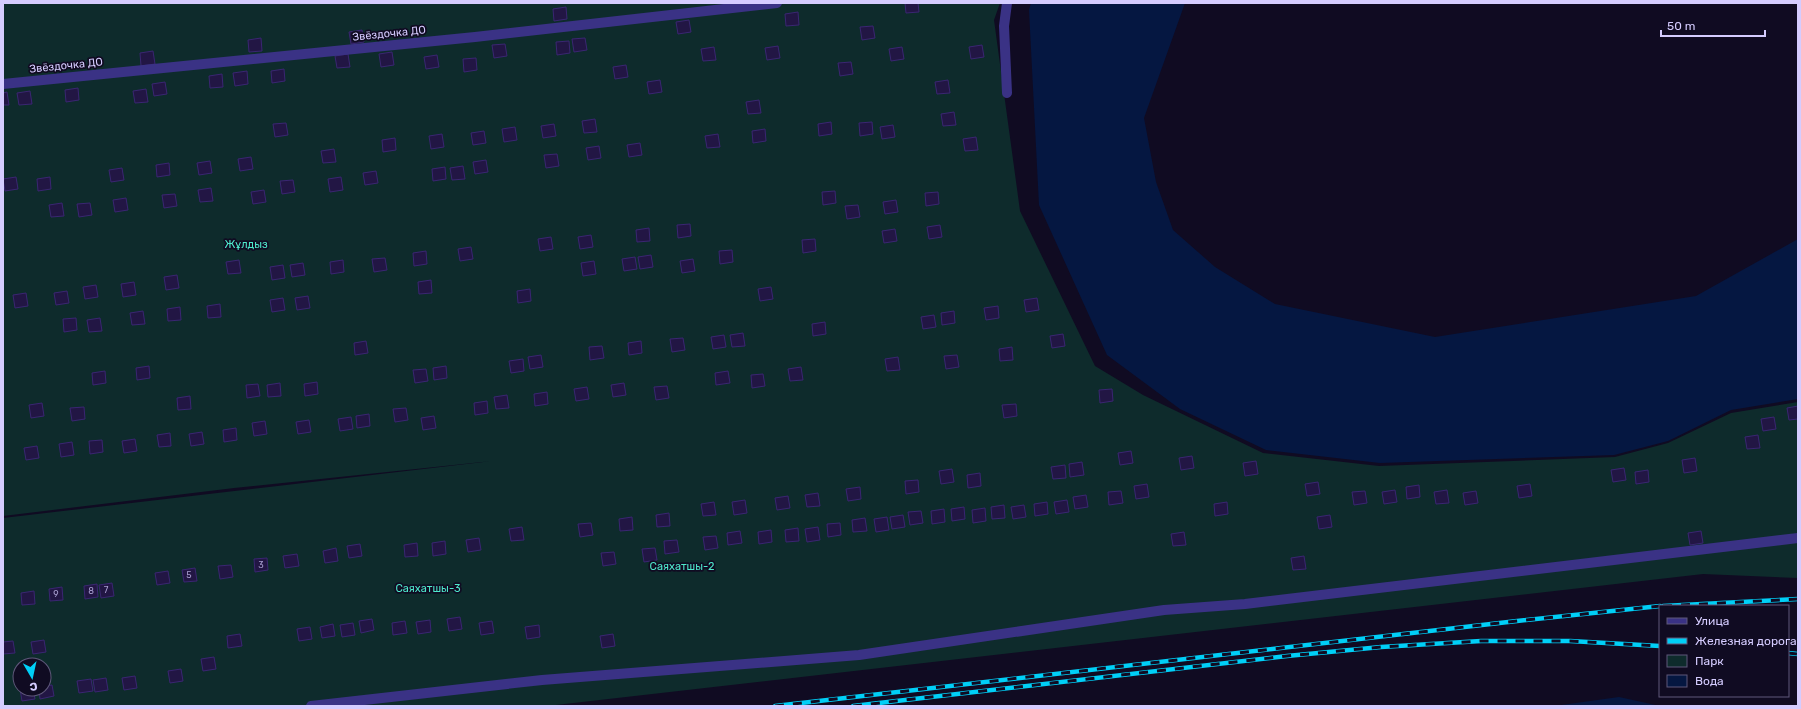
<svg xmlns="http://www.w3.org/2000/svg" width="1801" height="709" viewBox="0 0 1801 709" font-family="Rubik,sans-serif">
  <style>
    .green { fill: #0e2b2c; fill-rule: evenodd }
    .water { fill: #051741 }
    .building { fill: #221644; stroke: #3a2672 }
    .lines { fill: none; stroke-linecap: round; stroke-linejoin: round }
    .street { stroke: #3a3285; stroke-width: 10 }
    .rail-casing { stroke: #00cff7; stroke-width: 4.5 }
    .rail { stroke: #100b22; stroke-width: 3; stroke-dasharray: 9; stroke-linecap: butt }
    .labels { text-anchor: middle; stroke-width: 3.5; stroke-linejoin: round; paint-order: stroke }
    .number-label { font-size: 9px; fill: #a89ed0 }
    .street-label { font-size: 11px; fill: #d5ccff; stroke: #100b22 }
    .park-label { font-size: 11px; fill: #4ee9cc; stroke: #100b22 }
  </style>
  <rect width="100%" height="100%" fill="#100b22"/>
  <path class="green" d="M3 3H1000L994 20 1020 211 1095 366 1143 395 1263 453 1379 466 1615 457 1668 443 1731 413 1798 402V578L1703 574 547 706H3V518L492 461 234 488 3 516ZM20 665H44V689H20Z"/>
  <g class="water">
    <path d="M1031 3H1185L1144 118 1156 182 1173 230 1215 267 1275 304 1435 337 1696 296 1798 239V399L1731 410 1668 441 1614 455 1380 463 1266 450 1180 409 1107 355 1039 205 1029 10Z"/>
    <path d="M1619 697 1660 706H1554Z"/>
  </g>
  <g class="building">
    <path d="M905 3H918L919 12 906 13Z"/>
    <path d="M566 7 567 19 554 21 553 9Z"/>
    <path d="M798 12 799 25 786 26 785 14Z"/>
    <path d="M689 20 691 32 678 34 676 22Z"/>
    <path d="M873 26 875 38 862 40 860 27Z"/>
    <path d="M362 30 364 42 351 44 349 32Z"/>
    <path d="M261 38 262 51 249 52 248 40Z"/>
    <path d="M585 38 587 50 574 52 572 39Z"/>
    <path d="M569 41 570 53 557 55 556 42Z"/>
    <path d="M505 44 507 56 494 58 492 45Z"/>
    <path d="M982 45 984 57 971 59 969 47Z"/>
    <path d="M778 46 780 58 767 60 765 48Z"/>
    <path d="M714 47 716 60 703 61 701 49Z"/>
    <path d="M902 47 904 59 891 61 889 49Z"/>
    <path d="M153 51 155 64 141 66 140 53Z"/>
    <path d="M392 52 394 65 381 67 379 54Z"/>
    <path d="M348 54 350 67 337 68 335 56Z"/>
    <path d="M437 55 439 67 426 69 424 57Z"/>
    <path d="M476 58 477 70 464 72 463 59Z"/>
    <path d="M851 62 853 74 840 76 838 63Z"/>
    <path d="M626 65 628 77 615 79 613 67Z"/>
    <path d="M284 69 285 81 272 83 271 71Z"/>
    <path d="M247 71 248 84 235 86 233 73Z"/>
    <path d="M222 74 223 87 210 88 209 76Z"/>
    <path d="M660 80 662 92 649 94 647 82Z"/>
    <path d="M948 80 950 93 937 94 935 82Z"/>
    <path d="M165 82 167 94 154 96 152 84Z"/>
    <path d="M78 88 79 100 66 102 65 90Z"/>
    <path d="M146 89 148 102 135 103 133 91Z"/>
    <path d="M30 91 32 104 19 105 17 93Z"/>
    <path d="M7 92 9 105H3V93Z"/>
    <path d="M759 100 761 113 748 114 746 102Z"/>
    <path d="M954 112 956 125 943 126 941 114Z"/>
    <path d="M595 119 597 132 584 133 582 121Z"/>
    <path d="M831 122 832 134 819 136 818 124Z"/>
    <path d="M872 122 873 134 860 136 859 123Z"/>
    <path d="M286 123 288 135 275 137 273 124Z"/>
    <path d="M554 124 556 136 543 138 541 126Z"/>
    <path d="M893 125 895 137 882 139 880 127Z"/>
    <path d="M515 127 517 140 504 142 502 129Z"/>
    <path d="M765 129 766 141 753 143 752 131Z"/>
    <path d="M484 131 486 143 473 145 471 133Z"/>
    <path d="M442 134 444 147 431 149 429 136Z"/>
    <path d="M718 134 720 147 707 148 705 136Z"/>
    <path d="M976 137 978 150 965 151 963 139Z"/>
    <path d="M395 138 396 150 383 152 382 140Z"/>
    <path d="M640 143 642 155 629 157 627 145Z"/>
    <path d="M599 146 601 158 588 160 586 148Z"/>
    <path d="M334 149 336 162 323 163 321 151Z"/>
    <path d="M557 154 559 166 546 168 544 155Z"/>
    <path d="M251 157 253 169 240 171 238 159Z"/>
    <path d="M486 160 488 172 475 174 473 162Z"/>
    <path d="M210 161 212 173 199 175 197 163Z"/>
    <path d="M169 163 170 175 157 177 156 165Z"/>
    <path d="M463 166 465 179 452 180 450 168Z"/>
    <path d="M445 167 446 179 433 181 432 169Z"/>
    <path d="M122 168 124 180 111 182 109 170Z"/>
    <path d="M376 171 378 183 365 185 363 173Z"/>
    <path d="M16 177 18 189 5 191 3 179Z"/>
    <path d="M50 177 51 189 38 191 37 179Z"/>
    <path d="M341 177 343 190 330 192 328 179Z"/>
    <path d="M293 180 295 192 282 194 280 181Z"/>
    <path d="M211 188 213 201 200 202 198 190Z"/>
    <path d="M264 190 266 202 253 204 251 192Z"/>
    <path d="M835 191 836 203 823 205 822 192Z"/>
    <path d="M938 192 939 204 926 206 925 193Z"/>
    <path d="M175 194 177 206 164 208 162 195Z"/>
    <path d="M126 198 128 210 115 212 113 200Z"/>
    <path d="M896 200 898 212 885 214 883 202Z"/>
    <path d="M62 203 64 216 51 217 49 205Z"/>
    <path d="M90 203 92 215 79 217 77 204Z"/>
    <path d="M858 205 860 217 847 219 845 206Z"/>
    <path d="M690 224 691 236 678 238 677 225Z"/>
    <path d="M940 225 942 237 929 239 927 227Z"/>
    <path d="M649 228 650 241 637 242 636 230Z"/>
    <path d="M895 229 897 241 884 243 882 231Z"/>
    <path d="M591 235 593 247 580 249 578 237Z"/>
    <path d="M551 237 553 249 540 251 538 239Z"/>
    <path d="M815 239 816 251 803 253 802 240Z"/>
    <path d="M471 247 473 259 460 261 458 249Z"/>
    <path d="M732 250 733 262 720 264 719 251Z"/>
    <path d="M426 251 427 264 414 266 413 253Z"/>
    <path d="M651 255 653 267 640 269 638 257Z"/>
    <path d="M635 257 637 269 624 271 622 259Z"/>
    <path d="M385 258 387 270 374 272 372 259Z"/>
    <path d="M693 259 695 271 682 273 680 261Z"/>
    <path d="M239 260 241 273 228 274 226 262Z"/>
    <path d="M343 260 344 272 331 274 330 262Z"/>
    <path d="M594 261 596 274 583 276 581 263Z"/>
    <path d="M303 263 305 275 292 277 290 265Z"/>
    <path d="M283 265 285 278 272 280 270 267Z"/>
    <path d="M177 275 179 288 166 290 164 277Z"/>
    <path d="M431 280 432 293 419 294 418 282Z"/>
    <path d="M134 282 136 295 123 297 121 284Z"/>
    <path d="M96 285 98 297 85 299 83 287Z"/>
    <path d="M771 287 773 299 760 301 758 289Z"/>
    <path d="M530 289 531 301 518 303 517 291Z"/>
    <path d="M67 291 69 303 56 305 54 293Z"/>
    <path d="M26 293 28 306 15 308 13 295Z"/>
    <path d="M308 296 310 308 297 310 295 298Z"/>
    <path d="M283 298 285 310 272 312 270 300Z"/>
    <path d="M1037 298 1039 310 1026 312 1024 300Z"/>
    <path d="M220 304 221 317 208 318 207 306Z"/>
    <path d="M998 306 999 318 986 320 984 308Z"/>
    <path d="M180 307 181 320 168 321 167 309Z"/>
    <path d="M143 311 145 324 132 325 130 313Z"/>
    <path d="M954 311 955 323 942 325 941 313Z"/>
    <path d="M934 315 936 327 923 329 921 317Z"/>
    <path d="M76 318 77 330 64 332 63 319Z"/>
    <path d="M100 318 102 331 89 332 87 320Z"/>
    <path d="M825 322 826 334 813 336 812 324Z"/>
    <path d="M743 333 745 346 732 347 730 335Z"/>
    <path d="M1063 334 1065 346 1052 348 1050 336Z"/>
    <path d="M724 335 726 347 713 349 711 337Z"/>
    <path d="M683 338 685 350 672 352 670 339Z"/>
    <path d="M366 341 368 353 355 355 354 343Z"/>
    <path d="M641 341 642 353 629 355 628 343Z"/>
    <path d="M602 346 604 358 590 360 589 347Z"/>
    <path d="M1012 347 1013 360 1000 361 999 349Z"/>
    <path d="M541 355 543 367 530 369 528 357Z"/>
    <path d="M957 355 959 367 946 369 944 356Z"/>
    <path d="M898 357 900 370 887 371 885 359Z"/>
    <path d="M523 359 524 371 511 373 509 361Z"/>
    <path d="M149 366 150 378 137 380 136 368Z"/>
    <path d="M446 366 447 378 434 380 433 368Z"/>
    <path d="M801 367 803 380 790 381 788 369Z"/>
    <path d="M426 369 428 381 415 383 413 370Z"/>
    <path d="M105 371 106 383 93 385 92 373Z"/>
    <path d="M728 371 730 383 716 385 715 373Z"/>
    <path d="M763 374 765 386 752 388 751 375Z"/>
    <path d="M317 382 318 394 305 396 304 384Z"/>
    <path d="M280 383 281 396 268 397 267 385Z"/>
    <path d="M624 383 626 395 613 397 611 385Z"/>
    <path d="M258 384 260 396 247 398 246 385Z"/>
    <path d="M667 386 669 398 656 400 654 387Z"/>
    <path d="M587 387 589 399 576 401 574 389Z"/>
    <path d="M1112 389 1113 401 1100 403 1099 390Z"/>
    <path d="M547 392 548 404 535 406 534 394Z"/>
    <path d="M507 395 509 408 496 409 494 397Z"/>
    <path d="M190 396 191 409 178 410 177 398Z"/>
    <path d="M487 401 488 413 475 415 474 403Z"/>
    <path d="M42 403 44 416 31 418 29 405Z"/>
    <path d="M1016 404 1017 416 1004 418 1002 405Z"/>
    <path d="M1798 406V419L1789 420 1787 408Z"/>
    <path d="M84 407 85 419 72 421 70 408Z"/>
    <path d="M406 408 408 420 395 422 393 409Z"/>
    <path d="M369 414 370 426 357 428 356 416Z"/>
    <path d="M434 416 436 428 423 430 421 418Z"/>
    <path d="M351 417 353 429 340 431 338 419Z"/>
    <path d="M1774 417 1776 429 1763 431 1761 419Z"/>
    <path d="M309 420 311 432 298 434 296 422Z"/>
    <path d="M265 421 267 434 254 436 252 423Z"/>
    <path d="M236 428 237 440 224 442 223 430Z"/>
    <path d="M202 432 204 444 191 446 189 434Z"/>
    <path d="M170 433 171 446 159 447 157 435Z"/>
    <path d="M1758 435 1760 448 1747 449 1745 437Z"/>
    <path d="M135 439 137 451 124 453 122 441Z"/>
    <path d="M102 440 103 452 90 454 89 441Z"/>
    <path d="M72 442 74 455 61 457 59 444Z"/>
    <path d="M37 446 39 458 26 460 24 448Z"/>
    <path d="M1131 451 1133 463 1120 465 1118 453Z"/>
    <path d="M1192 456 1194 468 1181 470 1179 458Z"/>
    <path d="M1695 458 1697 471 1684 473 1682 460Z"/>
    <path d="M1256 461 1258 474 1245 476 1243 463Z"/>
    <path d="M1082 462 1084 475 1070 477 1069 464Z"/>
    <path d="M1065 465 1066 478 1053 479 1051 467Z"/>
    <path d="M1624 468 1626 480 1613 482 1611 470Z"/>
    <path d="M952 469 954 482 941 484 939 471Z"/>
    <path d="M1648 470 1649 482 1636 484 1635 472Z"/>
    <path d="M980 473 981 486 968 488 967 475Z"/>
    <path d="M918 480 919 492 906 494 905 481Z"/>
    <path d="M1318 482 1320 494 1307 496 1305 484Z"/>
    <path d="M1147 484 1149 497 1136 499 1134 486Z"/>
    <path d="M1530 484 1532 496 1519 498 1517 486Z"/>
    <path d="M1419 485 1420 497 1407 499 1406 487Z"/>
    <path d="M860 487 861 499 848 501 846 489Z"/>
    <path d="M1395 490 1397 502 1384 504 1382 492Z"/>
    <path d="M1447 490 1449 503 1436 504 1434 492Z"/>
    <path d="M1121 491 1123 503 1109 505 1108 492Z"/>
    <path d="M1365 491 1367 503 1354 505 1352 492Z"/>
    <path d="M1476 491 1478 503 1465 505 1463 493Z"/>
    <path d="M818 493 820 506 807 507 805 495Z"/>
    <path d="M1086 495 1088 507 1075 509 1073 497Z"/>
    <path d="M788 496 790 508 777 510 775 498Z"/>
    <path d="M745 500 747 513 734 515 732 502Z"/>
    <path d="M1067 500 1069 512 1056 514 1054 502Z"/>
    <path d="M714 502 716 515 703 516 701 504Z"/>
    <path d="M1047 502 1048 514 1035 516 1034 504Z"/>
    <path d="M1227 502 1228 514 1215 516 1214 504Z"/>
    <path d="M1004 505 1005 518 992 519 991 507Z"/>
    <path d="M1024 505 1026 517 1013 519 1011 507Z"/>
    <path d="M964 507 965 519 952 521 951 509Z"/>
    <path d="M985 508 986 521 973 523 972 510Z"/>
    <path d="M944 509 945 522 932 524 931 511Z"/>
    <path d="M921 511 923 523 910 525 908 512Z"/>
    <path d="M669 513 670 526 657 527 656 515Z"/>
    <path d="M903 515 905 527 892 529 890 517Z"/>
    <path d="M1330 515 1332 527 1319 529 1317 517Z"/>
    <path d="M632 517 633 530 620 531 619 519Z"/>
    <path d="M887 517 889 530 876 532 874 519Z"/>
    <path d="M865 518 867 531 853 532 852 520Z"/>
    <path d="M591 523 593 535 580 537 578 524Z"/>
    <path d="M840 523 841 535 828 537 827 524Z"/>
    <path d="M522 527 524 540 511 541 509 529Z"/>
    <path d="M818 527 820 540 807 542 805 529Z"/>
    <path d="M798 528 799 541 786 542 785 530Z"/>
    <path d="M771 530 772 542 759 544 758 532Z"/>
    <path d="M740 531 742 543 728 545 727 533Z"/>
    <path d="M1701 531 1703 543 1690 545 1688 533Z"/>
    <path d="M1184 532 1186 545 1173 546 1171 534Z"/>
    <path d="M716 536 718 548 705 550 703 537Z"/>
    <path d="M479 538 481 550 468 552 466 540Z"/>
    <path d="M677 540 679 552 665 554 664 541Z"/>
    <path d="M445 541 446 554 433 556 432 543Z"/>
    <path d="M417 543 418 556 405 557 404 545Z"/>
    <path d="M360 544 362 556 349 558 347 546Z"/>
    <path d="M336 548 338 561 325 563 323 551Z"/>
    <path d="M655 548 657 560 644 562 642 549Z"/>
    <path d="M614 552 616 564 603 566 601 553Z"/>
    <path d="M297 554 299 566 285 568 283 556Z"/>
    <path d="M1304 556 1306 569 1293 570 1291 558Z"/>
    <path d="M267 558 268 570 255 572 254 559Z"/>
    <path d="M231 565 233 577 220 579 218 566Z"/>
    <path d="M195 568 197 581 184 582 182 570Z"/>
    <path d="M168 571 170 583 157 585 155 573Z"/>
    <path d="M112 583 114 596 101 598 99 585Z"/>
    <path d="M97 584 98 597 85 599 84 586Z"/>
    <path d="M62 587 63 600 50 601 49 589Z"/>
    <path d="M34 591 35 604 22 605 21 593Z"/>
    <path d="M460 617 462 629 449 631 447 619Z"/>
    <path d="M372 619 374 630 361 633 359 621Z"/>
    <path d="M430 620 431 632 418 634 416 622Z"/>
    <path d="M405 621 407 633 393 635 392 623Z"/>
    <path d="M492 621 494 633 481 635 479 623Z"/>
    <path d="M353 623 355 635 342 637 340 625Z"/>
    <path d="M333 624 335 636 322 638 320 627Z"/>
    <path d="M539 625 540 637 527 639 525 627Z"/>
    <path d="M310 627 312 639 299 641 297 629Z"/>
    <path d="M240 634 242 646 228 648 227 636Z"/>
    <path d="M613 634 615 646 602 648 600 636Z"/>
    <path d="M44 640 46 652 33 654 31 642Z"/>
    <path d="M13 641 15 653 3 654V642Z"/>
    <path d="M214 657 216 669 203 671 201 659Z"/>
    <path d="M181 669 183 681 170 683 168 671Z"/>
    <path d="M135 676 137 688 124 690 122 678Z"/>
    <path d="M106 678 108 690 95 692 93 680Z"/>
    <path d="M91 679 93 691 79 693 77 681Z"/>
    <path d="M52 685 54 696 40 699 39 689H44V686Z"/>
    <path d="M20 689H33L35 699 22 701Z"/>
  </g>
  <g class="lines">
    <g class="street">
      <path d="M1007 3 1004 26 1007 93"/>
      <path d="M3 84 475 37 777 3"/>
      <path d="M311 706 542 680 859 655 1164 610 1245 604 1798 538"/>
    </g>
    <defs>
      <g id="rail">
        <path d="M1663 606 1798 599"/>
        <path d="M1788 653 1798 654"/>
        <path d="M775 706 1517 621 1660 606"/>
        <path d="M853 706 1287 656 1381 647 1481 641H1570L1660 646"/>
      </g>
    </defs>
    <use href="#rail" class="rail-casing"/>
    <use href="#rail" class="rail"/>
  </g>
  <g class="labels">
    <g class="number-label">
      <text x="261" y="568">3</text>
      <text x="189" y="578">5</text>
      <text x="106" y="593">7</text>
      <text x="91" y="594">8</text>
      <text x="56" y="597">9</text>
    </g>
    <g class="street-label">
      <text transform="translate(389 33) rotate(-6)" y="4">Звёздочка ДО</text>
      <text transform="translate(66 65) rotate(-6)" y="4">Звёздочка ДО</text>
    </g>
    <g class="park-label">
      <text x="246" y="248">Жұлдыз</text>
      <text x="682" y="570">Саяхатшы-2</text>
      <text x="428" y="592">Саяхатшы-3</text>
    </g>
  </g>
  <rect width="1801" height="709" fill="none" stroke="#d5ccff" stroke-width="8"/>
  <rect x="1659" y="605" width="130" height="92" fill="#100b22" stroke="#5f587a"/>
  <rect x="1667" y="618" width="20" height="6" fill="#3a3285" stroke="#5f587a"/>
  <text x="1695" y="625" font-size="12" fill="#d5ccff">Улица</text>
  <rect x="1667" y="638" width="20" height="6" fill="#00cff7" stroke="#5f587a"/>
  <text x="1695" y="645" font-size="12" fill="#d5ccff">Железная дорога</text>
  <rect x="1667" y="655" width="20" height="12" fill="#0e2b2c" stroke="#5f587a"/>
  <text x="1695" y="665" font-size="12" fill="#d5ccff">Парк</text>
  <rect x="1667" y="675" width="20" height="12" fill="#051741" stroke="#5f587a"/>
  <text x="1695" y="685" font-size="12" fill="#d5ccff">Вода</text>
  <g transform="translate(32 677) rotate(171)"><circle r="19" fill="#100b22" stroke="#5f587a"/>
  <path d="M0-3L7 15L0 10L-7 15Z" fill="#00cff7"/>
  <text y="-6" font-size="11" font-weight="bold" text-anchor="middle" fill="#d5ccff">С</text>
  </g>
  <path d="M1661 30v6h104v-6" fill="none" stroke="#d5ccff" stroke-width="2"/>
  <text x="1667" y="30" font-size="12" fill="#d5ccff" stroke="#100b22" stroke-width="3" paint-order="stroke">50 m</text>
</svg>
